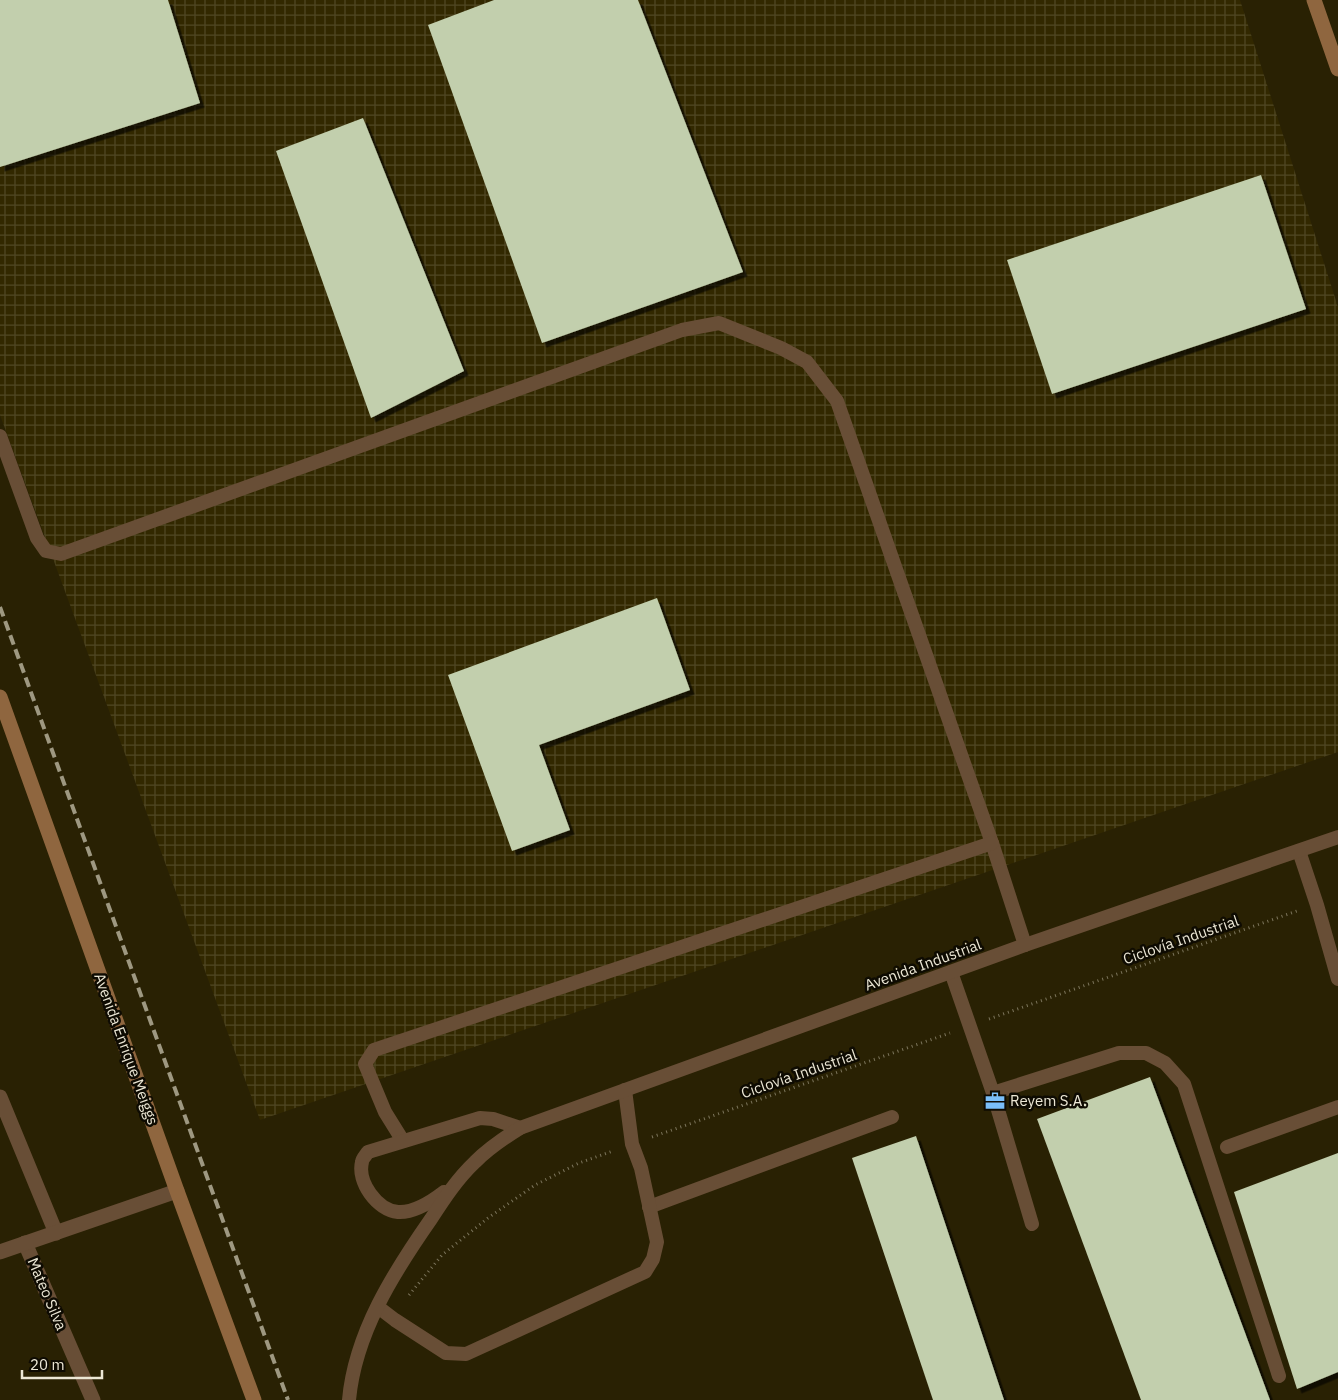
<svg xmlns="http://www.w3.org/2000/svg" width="1338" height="1400" viewBox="0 0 1338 1400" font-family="'IBM Plex Sans',sans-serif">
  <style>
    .industrial { fill: url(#industrial-grid) }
    .building { fill: #c2cfad; filter: url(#shadow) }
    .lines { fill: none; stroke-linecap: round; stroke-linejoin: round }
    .path { stroke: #7c755c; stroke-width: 3; stroke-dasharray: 1 4; stroke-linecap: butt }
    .lane { stroke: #684e36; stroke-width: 14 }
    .street { stroke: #684e36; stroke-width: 15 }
    .secondary { stroke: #8f663f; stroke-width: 15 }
    .rail { stroke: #9e9881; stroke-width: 4; stroke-dasharray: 10 5; stroke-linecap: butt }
    .labels { text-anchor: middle; stroke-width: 5; stroke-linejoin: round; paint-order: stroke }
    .street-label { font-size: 15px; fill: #ece7d5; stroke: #0e0b02 }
    .poi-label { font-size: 15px; fill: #ece7d5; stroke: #0e0b02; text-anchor: start }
  </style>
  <defs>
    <pattern id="industrial-grid" width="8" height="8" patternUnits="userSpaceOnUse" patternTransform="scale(1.25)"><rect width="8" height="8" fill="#322800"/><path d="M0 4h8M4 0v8" fill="none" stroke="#504724"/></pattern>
    <filter id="shadow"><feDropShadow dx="4.5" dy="4.5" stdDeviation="0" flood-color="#0009"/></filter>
  </defs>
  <rect width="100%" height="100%" fill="#292103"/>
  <path class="industrial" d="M0 0H1240L1338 307V752L260 1120 0 415Z"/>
  <g class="building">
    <path d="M0 0H168L200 103 0 167Z"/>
    <path d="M494 0H638L743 272 542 343 428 25Z"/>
    <path d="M363 118 464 371 371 418 276 151Z"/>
    <path d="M1261 175 1306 309 1052 394 1007 260Z"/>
    <path d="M657 598 690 690 539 745 570 830 512 851 448 675Z"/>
    <path d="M1150 1077 1270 1400H1141L1037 1119Z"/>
    <path d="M916 1136 1004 1400H933L852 1158Z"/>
    <path d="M1338 1153V1372L1297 1389 1234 1192Z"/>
  </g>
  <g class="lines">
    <g class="path">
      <path d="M989 1019 1297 911"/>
      <path d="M652 1137 950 1033"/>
      <path d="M409 1295 442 1255 488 1218 535 1185 579 1163 613 1151"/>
    </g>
    <g class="lane">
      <path d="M0 436 37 538 46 551 61 554 682 330 719 323 781 348 807 362 837 401 992 843 1025 945"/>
      <path d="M1299 851 1317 905 1338 979"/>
      <path d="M951 972 993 1093 1032 1224"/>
      <path d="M993 1093 1119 1053H1146L1165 1063 1184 1084 1279 1376"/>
      <path d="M403 1141 385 1112 365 1064 374 1050 992 843"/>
      <path d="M1227 1147 1338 1107"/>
      <path d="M444 1192C431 1202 414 1213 398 1212 377 1210 357 1182 362 1162 362 1159 366 1155 368 1152L480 1118 493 1119 520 1128"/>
      <path d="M649 1207 892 1117"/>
      <path d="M378 1307 395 1320 446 1353 466 1354 645 1272 653 1259 657 1242 641 1168 632 1144 625 1090"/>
      <path d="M349 1400C355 1333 394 1272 431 1219 444 1199 457 1179 475 1162 489 1148 504 1138 520 1128L1025 945 1338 837"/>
    </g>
    <g class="street">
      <path d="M0 1097 56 1233"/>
      <path d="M25 1243 93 1400"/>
      <path d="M0 1252 177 1191"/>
    </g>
    <g class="secondary">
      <path d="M1314 0 1338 69"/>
      <path d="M0 697 177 1191 254 1400"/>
    </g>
    <path class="rail" d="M0 607 288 1400"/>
  </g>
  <defs>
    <symbol id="office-bare" viewBox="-9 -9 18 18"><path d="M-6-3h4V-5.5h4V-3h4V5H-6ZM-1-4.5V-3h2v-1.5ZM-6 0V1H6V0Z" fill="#7abef8" stroke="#0e0b02" stroke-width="2.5" paint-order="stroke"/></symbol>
  </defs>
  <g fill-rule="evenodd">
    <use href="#office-bare" x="981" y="1087" width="28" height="28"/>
  </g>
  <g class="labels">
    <g class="street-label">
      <text transform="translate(1181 940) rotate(-19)" y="5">Ciclovía Industrial</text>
      <text transform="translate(923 965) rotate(-20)" y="5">Avenida Industrial</text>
      <text transform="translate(126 1049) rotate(70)" y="5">Avenida Enrique Meiggs</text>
      <text transform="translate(799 1074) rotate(-19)" y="5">Ciclovía Industrial</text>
      <text transform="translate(47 1294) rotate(67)" y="5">Mateo Silva</text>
    </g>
    <g class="poi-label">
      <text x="1010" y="1106">Reyem S.A.</text>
    </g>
  </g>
  <path d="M22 1370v8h80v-8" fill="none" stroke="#ece7d5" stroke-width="2.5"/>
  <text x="30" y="1370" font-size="15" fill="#ece7d5" stroke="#0e0b02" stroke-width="4" paint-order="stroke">20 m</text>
</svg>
